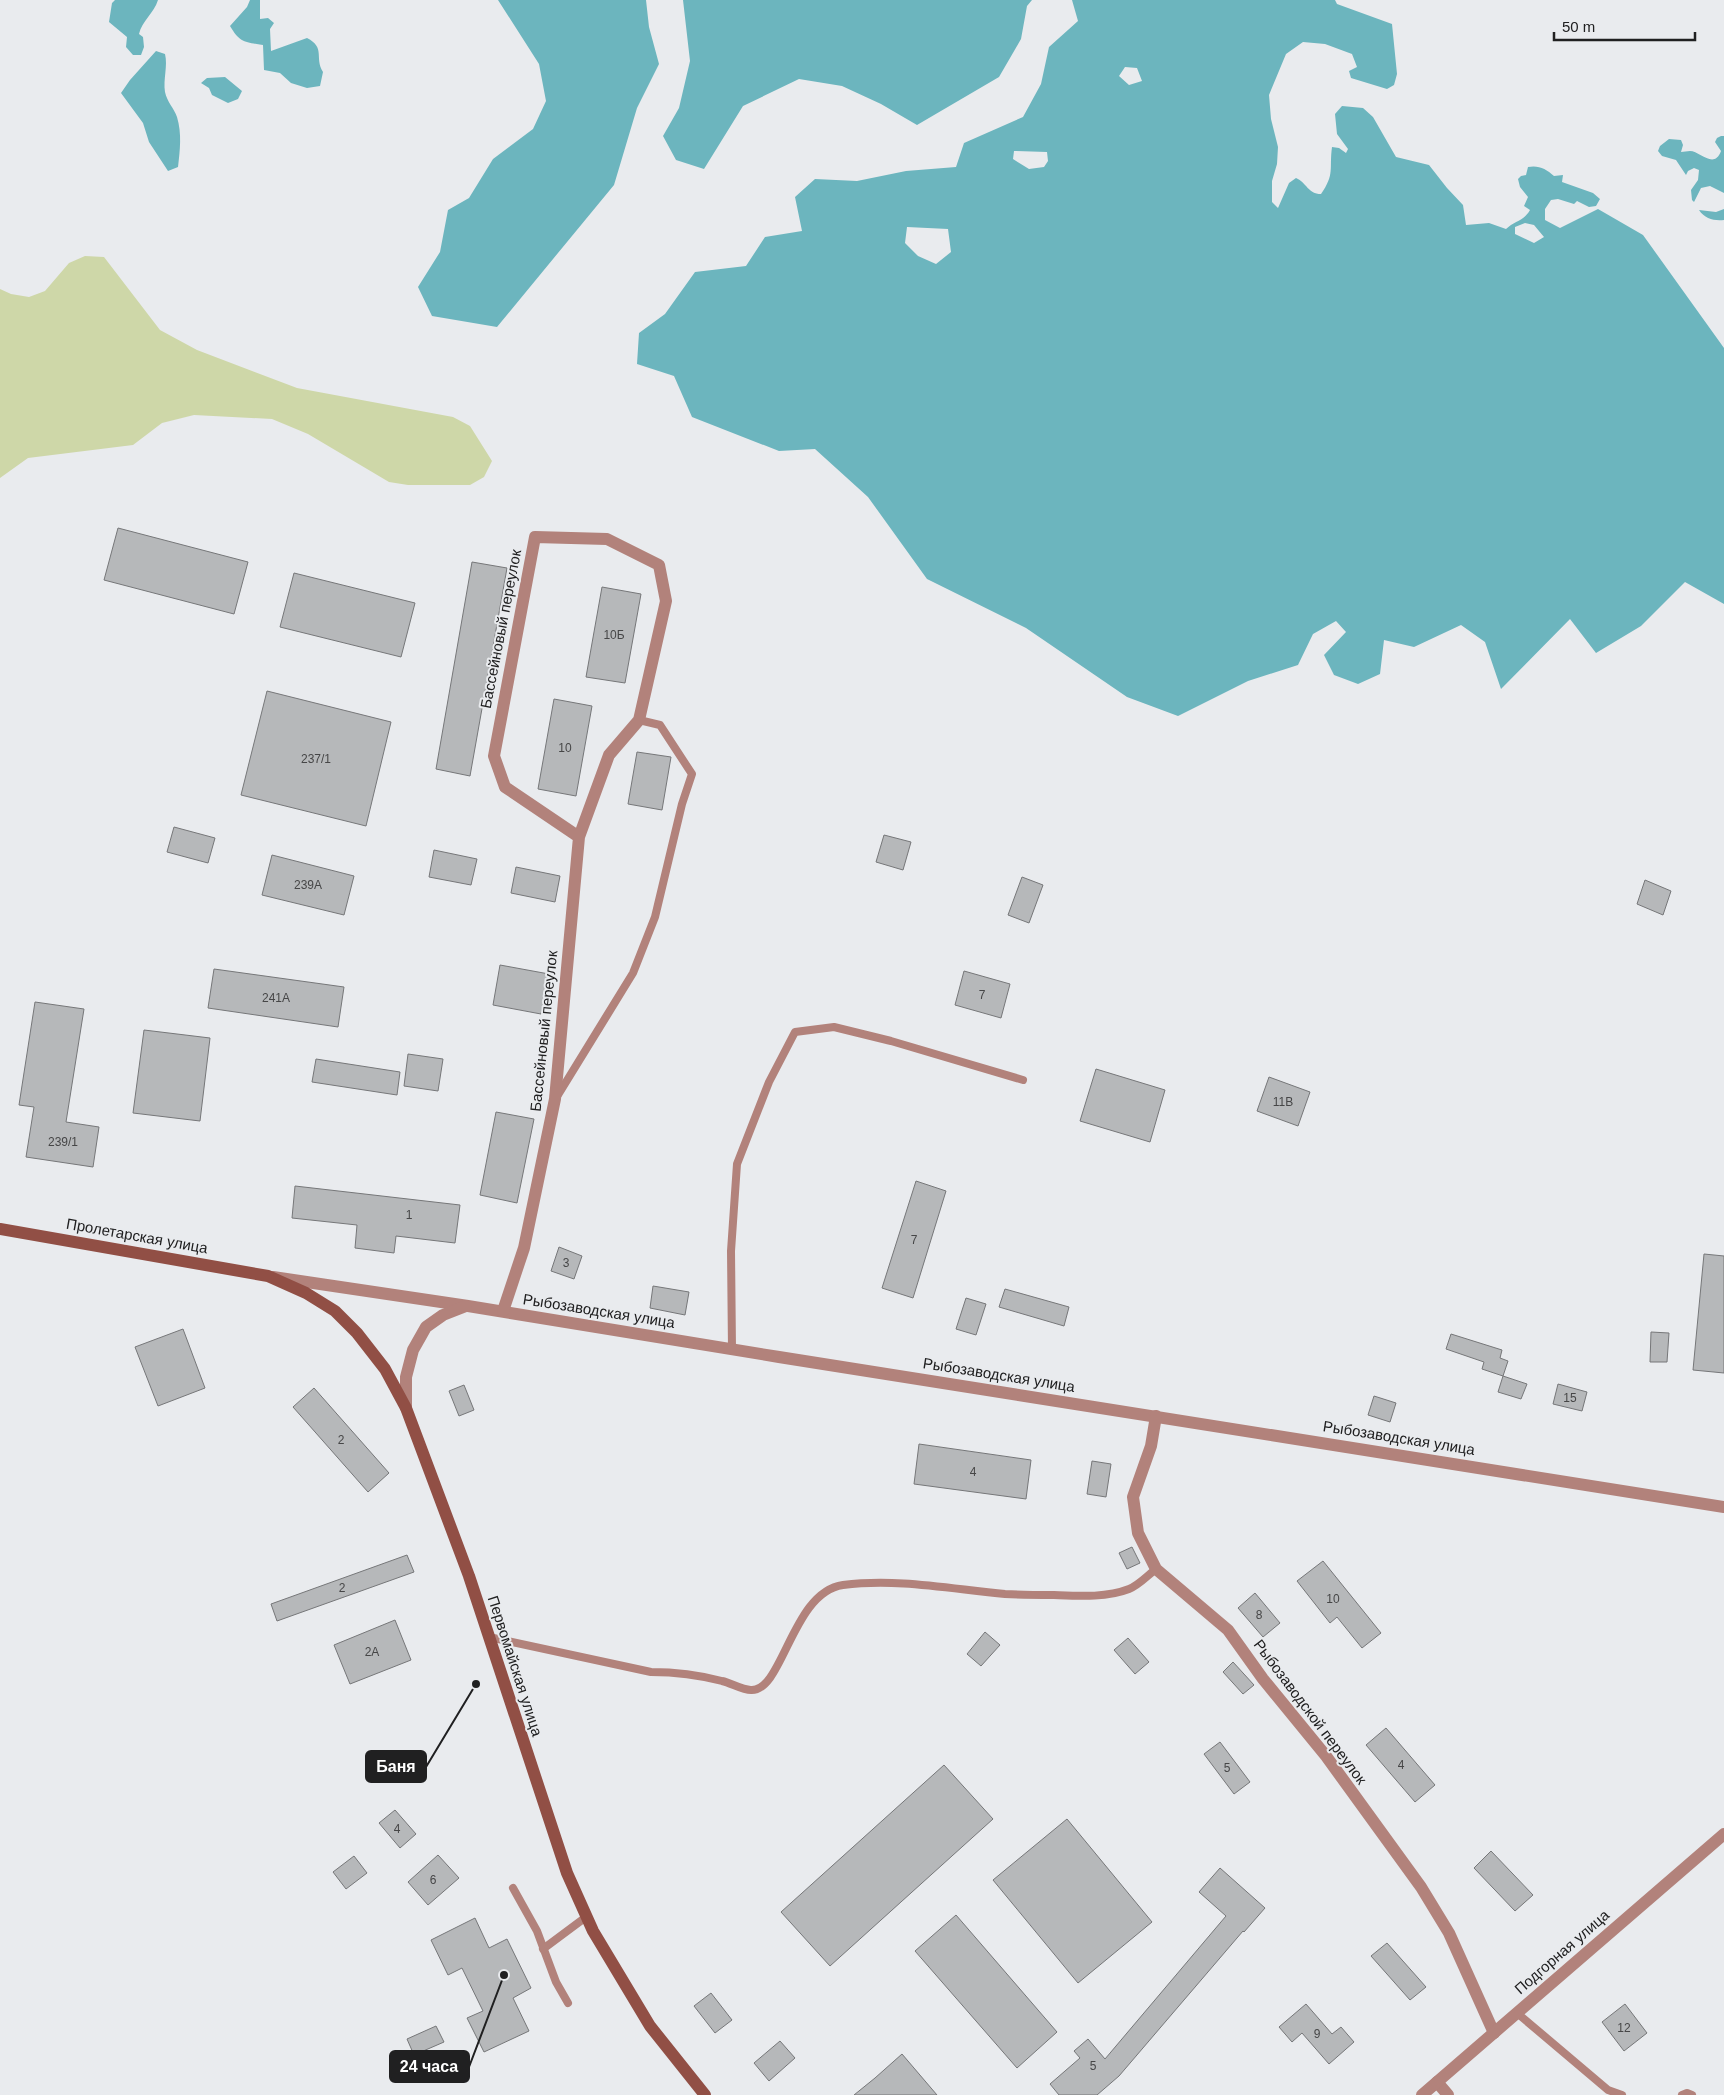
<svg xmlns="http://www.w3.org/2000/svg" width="1724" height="2095" viewBox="0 0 1724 2095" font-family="Helvetica,sans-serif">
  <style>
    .green { fill: #ced7a8 }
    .water { fill: #6cb5be; fill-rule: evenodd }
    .building { fill: #b6b8ba; stroke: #767779 }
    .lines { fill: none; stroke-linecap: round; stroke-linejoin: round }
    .lane { stroke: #b2827b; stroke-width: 8 }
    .street { stroke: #b2827b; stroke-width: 12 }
    .secondary { stroke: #914f45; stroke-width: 12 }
    .labels { text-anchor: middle; stroke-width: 4; stroke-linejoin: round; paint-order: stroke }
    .number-label { font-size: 12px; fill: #464647 }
    .street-label { font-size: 15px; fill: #202021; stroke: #e9ebee }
    .leader { fill: none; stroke: #202021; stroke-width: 2 }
    .callout-dot { fill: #202021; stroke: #e9ebee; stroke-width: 2 }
    .callout { fill: #202021; stroke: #202021; stroke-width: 2 }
    .callout-label { font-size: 16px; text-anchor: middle; font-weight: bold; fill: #fff }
  </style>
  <rect width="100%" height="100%" fill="#e9ebee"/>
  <path class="green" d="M85 256 104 257 160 330 197 350 297 388 453 417 470 426 492 461 484 477 470 485H408L389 482 308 434 272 419 194 415 162 423 133 445 28 458 0 478V289L11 294 29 297 45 291 69 263Z"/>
  <g class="water">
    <path d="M115 0H158C154 13 142 21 139 34L143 37 144 47 141 55H133L126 47 127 37 109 22 112 3Z"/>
    <path d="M250 0H260V19L268 18 274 23 270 29 271 51 307 38C326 48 314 57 323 72L320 86 307 88 291 83 280 73 264 70 263 45C245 42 240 43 230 26L247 7Z"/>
    <path d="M498 0H646L649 27 659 64 637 108 614 185 497 327 432 316 418 287 440 252 448 210 469 198 493 159 533 129 546 101 539 64Z"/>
    <path d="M683 0H1032L1027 6 1021 39 999 77 917 125 881 104 842 86 799 79 743 106 704 169 676 160 663 136 679 108 690 61Z"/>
    <path d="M1072 0H1335L1337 4 1392 24 1397 74 1394 85 1387 89 1351 78 1349 71 1357 67 1352 54 1325 44 1303 42 1286 54 1269 95 1271 119 1278 147 1277 164 1272 181V202L1278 208 1289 183 1296 178C1307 183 1308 194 1321 194 1335 174 1329 169 1332 147L1339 148 1346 153 1348 149 1337 134 1335 114 1342 106 1363 108 1373 117 1396 157 1429 165 1447 188 1463 205 1466 225 1489 223 1506 229C1514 221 1524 221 1530 210L1524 206 1528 197 1520 187 1518 179 1521 176 1526 175 1528 167C1539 165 1546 169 1554 176L1563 175 1562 182 1593 193 1600 199 1596 206 1589 207 1577 201 1574 204 1558 199 1551 200 1545 209V220L1560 228 1598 209 1643 235 1724 348V604L1685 582 1641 626 1596 653 1570 619 1501 689 1485 642 1461 625 1414 647 1384 640 1380 674 1358 684 1334 675 1324 655 1346 632 1336 621 1313 634 1298 665 1248 681 1178 716 1127 697 1026 628 927 579 868 497 815 449 779 451 692 417 674 376 637 364 639 333 665 314 695 272 746 266 765 237 802 231 795 197 815 179 857 181 906 171 956 167 964 143 1023 117 1041 84 1049 47 1078 21ZM1125 67 1137 68 1142 81 1129 85 1119 76ZM1014 151 1047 152 1048 161 1044 167 1029 169 1013 159ZM1525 223 1534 225 1544 237 1534 243 1515 234V227ZM907 227 948 229 951 252 936 264 918 256 905 243Z"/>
    <path d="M156 51 165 54C168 66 163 79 165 92 167 102 174 108 177 117 182 134 180 150 178 167L168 171 149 142 143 123 121 93 130 80Z"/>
    <path d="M225 77 242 91 238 99 228 103 212 95 209 88 201 83 207 78Z"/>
    <path d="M1721 136H1724V193L1710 186 1701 188 1694 202 1692 200 1691 190 1698 180 1699 170 1694 168 1688 171 1686 175 1676 160 1662 156 1658 151 1660 146 1669 139 1681 140 1683 145 1681 152C1684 152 1687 151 1690 151 1700 151 1714 170 1721 151L1715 142 1717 138Z"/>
    <path d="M1724 209V220C1714 221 1705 219 1699 210L1716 212Z"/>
  </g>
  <g class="building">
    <path d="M118 528 248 562 234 614 104 580Z"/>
    <path d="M472 562 507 568 470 776 436 769Z"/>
    <path d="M294 573 415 603 401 657 280 627Z"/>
    <path d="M602 587 641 594 625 683 586 677Z"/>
    <path d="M267 691 391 722 366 826 241 795Z"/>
    <path d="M554 699 592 706 576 796 538 789Z"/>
    <path d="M637 752 671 757 662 810 628 804Z"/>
    <path d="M174 827 215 838 208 863 167 852Z"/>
    <path d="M884 835 911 842 903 870 876 862Z"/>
    <path d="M434 850 477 859 471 885 429 877Z"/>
    <path d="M272 855 354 876 344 915 262 895Z"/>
    <path d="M516 867 560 876 555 902 511 893Z"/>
    <path d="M1022 877 1043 885 1029 923 1008 915Z"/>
    <path d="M1645 880 1671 891 1663 915 1637 904Z"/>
    <path d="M500 965 549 974 541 1014 493 1005Z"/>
    <path d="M214 969 344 987 338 1027 208 1008Z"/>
    <path d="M964 971 1010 984 1001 1018 955 1005Z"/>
    <path d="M35 1002 84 1009 66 1122 99 1127 93 1167 26 1157 34 1107 19 1105Z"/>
    <path d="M144 1030 210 1038 200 1121 133 1113Z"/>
    <path d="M408 1054 443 1059 438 1091 404 1086Z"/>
    <path d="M316 1059 400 1072 397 1095 312 1082Z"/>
    <path d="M1096 1069 1165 1090 1150 1142 1080 1121Z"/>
    <path d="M1269 1077 1310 1092 1298 1126 1257 1111Z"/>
    <path d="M496 1112 534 1119 517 1203 480 1195Z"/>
    <path d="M916 1181 946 1191 913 1298 882 1288Z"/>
    <path d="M295 1186 460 1205 455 1243 396 1236 394 1253 355 1248 357 1225 292 1218Z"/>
    <path d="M559 1247 582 1256 574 1279 551 1271Z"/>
    <path d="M1704 1254 1724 1256V1373L1693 1370Z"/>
    <path d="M653 1286 689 1292 685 1315 650 1308Z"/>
    <path d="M1005 1289 1069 1307 1064 1326 999 1307Z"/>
    <path d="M966 1298 986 1304 976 1335 956 1329Z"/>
    <path d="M183 1329 205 1388 158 1406 135 1347Z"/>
    <path d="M1651 1332 1669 1333 1667 1362H1650Z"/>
    <path d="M1451 1334 1502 1350 1500 1358 1508 1361 1503 1376 1482 1369 1484 1362 1446 1349Z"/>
    <path d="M1503 1376 1527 1384 1521 1399 1498 1392Z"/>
    <path d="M1558 1384 1587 1392 1582 1411 1553 1404Z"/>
    <path d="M464 1385 474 1410 459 1416 449 1391Z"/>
    <path d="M314 1388 389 1473 368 1492 293 1407Z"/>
    <path d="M1374 1396 1396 1403 1390 1422 1368 1415Z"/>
    <path d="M919 1444 1031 1460 1026 1499 914 1484Z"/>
    <path d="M1092 1461 1111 1464 1106 1497 1087 1494Z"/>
    <path d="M1132 1547 1140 1563 1127 1569 1119 1553Z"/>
    <path d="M407 1555 414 1572 277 1621 271 1604Z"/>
    <path d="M1323 1561 1381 1633 1362 1648 1337 1617 1330 1623 1297 1581Z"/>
    <path d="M1255 1593 1280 1623 1263 1637 1238 1608Z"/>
    <path d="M395 1620 411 1660 350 1684 334 1645Z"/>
    <path d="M985 1632 1000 1645 981 1666 967 1654Z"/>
    <path d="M1128 1638 1149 1662 1135 1674 1114 1650Z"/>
    <path d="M1233 1662 1254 1685 1243 1694 1223 1672Z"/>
    <path d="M1386 1728 1435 1785 1415 1802 1366 1745Z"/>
    <path d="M1220 1742 1250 1782 1234 1794 1204 1754Z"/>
    <path d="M944 1765 993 1819 830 1966 781 1912Z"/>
    <path d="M395 1810 416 1834 400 1848 379 1823Z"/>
    <path d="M1067 1819 1152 1922 1078 1983 993 1880Z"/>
    <path d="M1491 1851 1533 1895 1515 1911 1474 1868Z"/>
    <path d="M438 1855 459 1878 428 1905 408 1882Z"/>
    <path d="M354 1856 367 1873 346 1889 333 1872Z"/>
    <path d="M1220 1868 1265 1908 1244 1932 1243 1931 1119 2076 1097 2095H1059L1050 2084 1080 2058 1074 2051 1088 2039 1105 2059 1226 1916 1199 1892Z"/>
    <path d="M956 1915 1057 2032 1017 2068 915 1951Z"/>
    <path d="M475 1918 489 1948 507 1939 531 1988 513 1998 529 2031 484 2052 467 2018 483 2011 462 1968 448 1975 431 1940Z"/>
    <path d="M1387 1943 1426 1987 1410 2000 1371 1956Z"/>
    <path d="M711 1993 732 2020 715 2033 694 2006Z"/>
    <path d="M1306 2004 1332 2034 1341 2027 1354 2042 1329 2064 1302 2033 1292 2042 1279 2027Z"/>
    <path d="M1625 2004 1647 2033 1624 2051 1602 2022Z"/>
    <path d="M436 2026 444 2042 414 2055 407 2039Z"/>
    <path d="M780 2041 795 2058 769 2081 754 2063Z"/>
    <path d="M902 2054 937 2095H854L875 2078Z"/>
  </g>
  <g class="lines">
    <g class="lane">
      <path d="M558 1095 633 973 655 917 682 804 692 774 660 725 639 720"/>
      <path d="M732 1349 731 1251 737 1164 769 1082 795 1032 834 1027 891 1041 1023 1080"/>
      <path d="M489 1637 651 1672C675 1672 699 1675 722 1681 731 1683 742 1690 751 1690 783 1692 792 1592 843 1585 897 1578 951 1589 1005 1594 1021 1595 1038 1595 1054 1595 1078 1596 1106 1598 1129 1589 1139 1585 1148 1575 1156 1569"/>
      <path d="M513 1888 537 1931 556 1982 568 2003"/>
      <path d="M543 1949 586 1917"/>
      <path d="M1517 2013 1608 2090 1622 2095"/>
      <path d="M1682 2095 1687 2093 1692 2095"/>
    </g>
    <g class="street">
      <path d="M273 1277 468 1306 779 1357 1724 1507"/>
      <path d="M503 1311 524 1248 555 1099 579 837 505 787 494 756 535 537 607 539 659 565 666 601 639 720 609 755 579 837"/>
      <path d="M406 1408V1377L413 1350 426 1327 443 1315 466 1306"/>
      <path d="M1156 1416 1151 1446 1133 1497 1138 1533 1156 1569 1228 1630 1263 1679 1326 1756 1421 1887 1449 1933 1494 2033"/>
      <path d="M1437 2082 1448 2095"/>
      <path d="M1422 2095 1724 1834"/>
    </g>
    <path class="secondary" d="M0 1229 268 1276 306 1293 335 1311 357 1333 385 1369 406 1408 469 1576 567 1873 593 1931 650 2026 705 2095"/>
  </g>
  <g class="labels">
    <g class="number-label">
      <text x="614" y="639">10Б</text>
      <text x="565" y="752">10</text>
      <text x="316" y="763">237/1</text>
      <text x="308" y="889">239A</text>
      <text x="982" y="999">7</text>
      <text x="276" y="1002">241А</text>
      <text x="1283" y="1106">11В</text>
      <text x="63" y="1146">239/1</text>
      <text x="409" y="1219">1</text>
      <text x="914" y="1244">7</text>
      <text x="566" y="1267">3</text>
      <text x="1570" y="1402">15</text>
      <text x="341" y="1444">2</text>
      <text x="973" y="1476">4</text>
      <text x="342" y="1592">2</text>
      <text x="1333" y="1603">10</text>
      <text x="1259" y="1619">8</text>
      <text x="372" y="1656">2А</text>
      <text x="1401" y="1769">4</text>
      <text x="1227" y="1772">5</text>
      <text x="397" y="1833">4</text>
      <text x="433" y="1884">6</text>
      <text x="1624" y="2032">12</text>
      <text x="1317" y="2038">9</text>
      <text x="1093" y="2070">5</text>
    </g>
    <g class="street-label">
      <text transform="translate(501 629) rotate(-79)" y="5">Бассейновый переулок</text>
      <text transform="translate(544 1031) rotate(-84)" y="5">Бассейновый переулок</text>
      <text transform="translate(137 1236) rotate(10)" y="5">Пролетарская улица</text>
      <text transform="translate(599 1311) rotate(9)" y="5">Рыбозаводская улица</text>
      <text transform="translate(999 1375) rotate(9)" y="5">Рыбозаводская улица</text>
      <text transform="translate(1399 1438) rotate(9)" y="5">Рыбозаводская улица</text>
      <text transform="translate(515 1666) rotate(72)" y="5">Первомайская улица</text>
      <text transform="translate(1310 1712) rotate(53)" y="5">Рыбозаводской переулок</text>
      <text transform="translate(1562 1952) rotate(-41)" y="5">Подгорная улица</text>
    </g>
  </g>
  <path class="leader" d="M476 1684L426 1767M504 1975L469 2067"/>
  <g class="callout-dot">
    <circle cx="476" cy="1684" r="5"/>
    <circle cx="504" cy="1975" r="5"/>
  </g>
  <g class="callout">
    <rect x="366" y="1751" width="60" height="31" rx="5"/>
    <rect x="390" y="2051" width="79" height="31" rx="5"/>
  </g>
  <g class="callout-label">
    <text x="396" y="1772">Баня</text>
    <text x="429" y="2072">24 часа</text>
  </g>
  <path d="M1554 32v8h141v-8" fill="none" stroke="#202021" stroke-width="2.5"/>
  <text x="1562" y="32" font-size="15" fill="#202021" stroke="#e9ebee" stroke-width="4" paint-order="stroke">50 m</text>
</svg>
